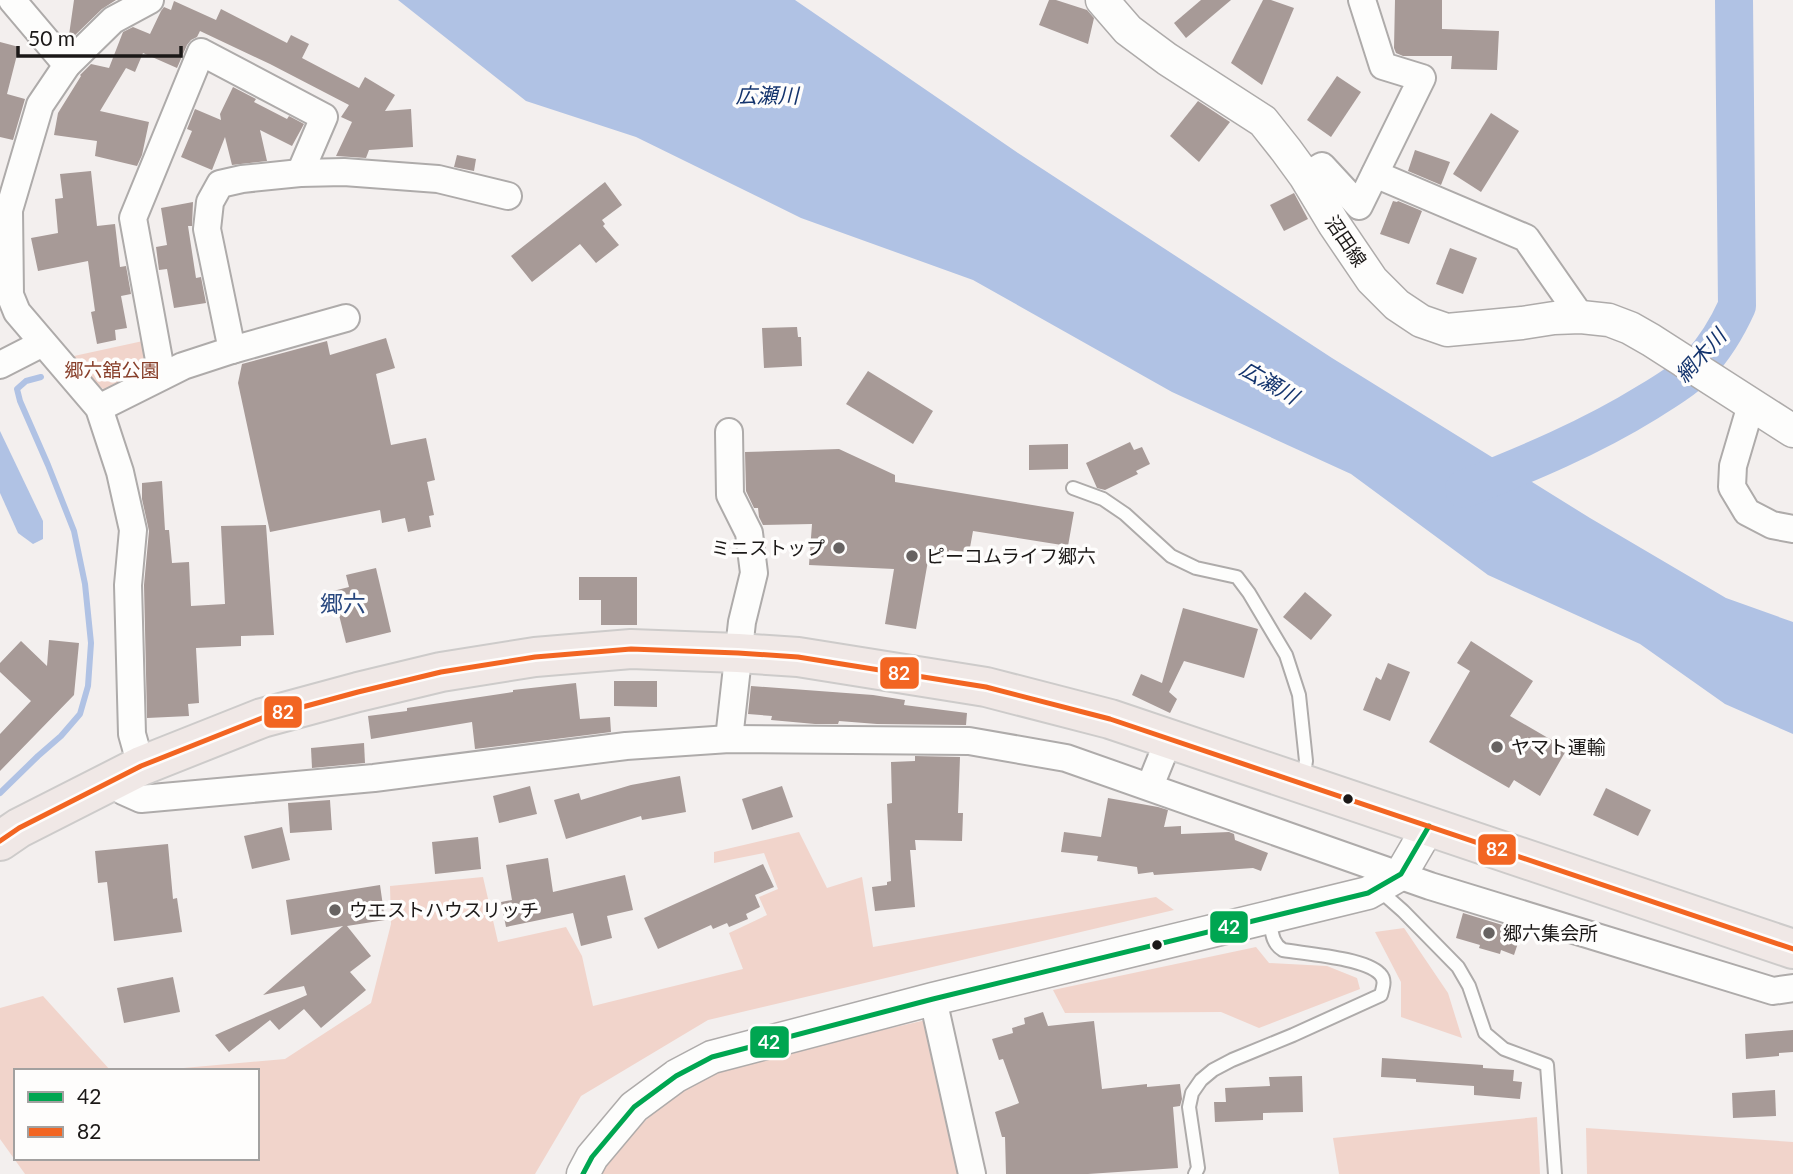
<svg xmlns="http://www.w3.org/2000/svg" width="1793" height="1174" viewBox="0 0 1793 1174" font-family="Lato,'Noto Sans JP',sans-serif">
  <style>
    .green { fill: #f1d4cb }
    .water { fill: #b0c2e4 }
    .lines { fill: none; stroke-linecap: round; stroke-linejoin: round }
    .stream { stroke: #b0c2e4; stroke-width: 6 }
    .river { stroke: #b0c2e4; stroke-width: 38 }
    .building { fill: #a79a97 }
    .service-casing { stroke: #aeabaa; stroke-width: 16 }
    .minor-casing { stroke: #aeabaa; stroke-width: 30 }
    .tertiary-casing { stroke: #aeabaa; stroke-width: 35 }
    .primary-casing { stroke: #cdcbca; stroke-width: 42 }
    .service { stroke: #fdfdfc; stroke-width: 12 }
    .minor { stroke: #fdfdfc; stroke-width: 26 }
    .tertiary { stroke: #fdfdfc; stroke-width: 32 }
    .primary { stroke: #f0e8e6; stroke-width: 38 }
    .bus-1-casing { stroke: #fefdfc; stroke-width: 10 }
    .bus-2-casing { stroke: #fefdfc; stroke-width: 10 }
    .bus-1 { stroke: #00a651; stroke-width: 5 }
    .bus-2 { stroke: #f26522; stroke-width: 5 }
    .poi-dot { fill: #676362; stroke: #fefdfc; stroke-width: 2.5 }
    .bus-dot { fill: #1b1817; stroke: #fefdfc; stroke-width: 2.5 }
    .labels { text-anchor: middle; stroke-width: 7; stroke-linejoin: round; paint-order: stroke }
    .street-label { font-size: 19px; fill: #1b1817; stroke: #fefdfc }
    .park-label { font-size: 19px; fill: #873e29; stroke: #fefdfc }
    .poi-label { font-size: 19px; fill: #1b1817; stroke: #fefdfc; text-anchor: start }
    .water-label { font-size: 21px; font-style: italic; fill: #14346d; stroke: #fefdfc }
    .quarter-label { font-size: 23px; fill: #28477e; stroke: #fefdfc }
    .line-badge { stroke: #fefdfc; stroke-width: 2.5 }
    .badge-label { font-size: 19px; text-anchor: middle; font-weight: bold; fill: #fff }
  </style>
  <rect width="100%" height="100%" fill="#f3efee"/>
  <g class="green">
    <path d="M143 341 146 361 141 379 114 394C95 387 84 373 74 356Z"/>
    <path d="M799 832 827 888 862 877 873 947 1156 897 1174 910 708 1020 581 1096 535 1174H25L0 1139V1008L43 996 111 1071H16V1158H257V1071H150L285 1059 371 1003 391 924 390 886 483 877 498 942 566 927 582 956 593 1006 743 969 729 933 767 915 759 897 778 889 764 853 714 863V852Z"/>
    <path d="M1404 928 1448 993 1462 1038 1401 1017V982L1375 932Z"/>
    <path d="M1256 947 1269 963 1327 966 1357 978 1360 989 1259 1028 1221 1012 1065 1013 1053 990Z"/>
    <path d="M926 1020 962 1174H596L622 1144 677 1089 751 1060Z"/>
    <path d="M1537 1117 1540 1174H1339L1333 1138Z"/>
    <path d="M1586 1128 1793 1142V1174H1587Z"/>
  </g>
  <g class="water">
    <path d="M398 0H795L1018 153 1332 358 1590 518 1726 598 1793 622V734L1725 704 1640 644 1488 575 1351 474 1172 392 973 280 801 218 636 137 526 101Z"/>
    <path d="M0 431 43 521V539L33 544 18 533 0 493Z"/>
  </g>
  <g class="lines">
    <path class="stream" d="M0 793 38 756 61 736 80 714 88 686 91 643 85 584 74 531 48 465 20 401 17 389 26 381 41 377"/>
    <path class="river" d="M1464 489C1527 464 1590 438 1648 402 1666 391 1684 380 1699 365 1715 348 1727 328 1737 306L1734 0"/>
  </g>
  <g class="building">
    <path d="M74 0H116L102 9 68 42Z"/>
    <path d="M1049 0H1056L1087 10 1094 18 1088 44 1039 25Z"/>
    <path d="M1201 0H1231L1186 38 1174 23Z"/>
    <path d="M1263 0H1271L1294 8 1262 85 1231 63Z"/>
    <path d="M1395 0H1442V29L1499 31 1497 70 1451 69 1452 56H1403L1396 53 1394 48Z"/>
    <path d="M174 1 216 20 221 9 287 43 291 35 309 44 302 58 359 88 365 77 395 95 385 111 411 109 413 147 369 150 366 158 336 156 352 122 341 117 349 105 270 64 200 31 197 37 191 40 187 45 177 68 143 53 135 72 126 68 100 111 149 122 142 155 137 166 95 156 97 141 54 135 58 113 81 76 80 75 91 64 109 68 123 32 133 27 150 34 161 11 164 7 171 10Z"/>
    <path d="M0 42 19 47 7 94 25 99 13 140 0 137Z"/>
    <path d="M1337 76 1361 92 1331 137 1307 120Z"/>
    <path d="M233 87 256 99 254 102 287 119 289 116 304 124 292 146 260 130 267 161 232 165 225 137 212 170 181 157 192 131 187 129 195 109 221 120 220 114Z"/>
    <path d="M1198 101 1230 122 1199 162 1170 136Z"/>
    <path d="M1491 113 1519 131 1481 192 1453 174Z"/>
    <path d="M1415 150 1450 162 1441 185 1408 171Z"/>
    <path d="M457 155 476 159 474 171 454 167Z"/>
    <path d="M91 171 97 226 115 224 120 267 126 266 131 294 121 296 127 328 115 330 116 340 97 344 91 312 95 311 88 261 38 271 31 238 58 233 55 199 63 198 60 174Z"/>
    <path d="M605 182 622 205 602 220 605 224 603 226 619 245 596 263 580 244 532 282 511 256Z"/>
    <path d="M1294 193 1308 219 1284 231 1270 205Z"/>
    <path d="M1393 201 1397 202 1398 201 1422 211 1409 244 1380 234Z"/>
    <path d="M193 202 192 226H188L196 278 201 277 206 303 174 308 167 269 159 270 156 247 167 245 161 208Z"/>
    <path d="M1450 248 1477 258 1463 294 1436 284Z"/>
    <path d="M797 327 798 337H801L802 366 764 368 762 328Z"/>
    <path d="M386 338 395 368 376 374 391 445 426 438 435 480 427 482 434 515 429 516 431 527 408 532 405 518 382 523 380 510 270 532 238 383 242 364 327 341 330 355Z"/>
    <path d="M868 371 933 411 913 444 846 404Z"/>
    <path d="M1130 442 1134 450 1142 447 1150 464 1136 471 1138 474 1105 490 1097 488 1086 463Z"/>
    <path d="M1068 444V469L1029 470V445Z"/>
    <path d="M839 449 895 475V482L1074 512 1068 546 973 531 969 553 949 550 948 558 929 555 916 629 885 624 894 569 809 565 812 524 763 525 759 517 758 508H754L746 491 745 452Z"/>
    <path d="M162 481 165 530H169L172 563 189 562 191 606 225 604 221 526 266 525 274 635 241 636V646L196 648 199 703 188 704 189 716 147 718 144 585 149 531 142 499V483Z"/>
    <path d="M376 568 391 632 346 643 333 591 349 587 346 575Z"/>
    <path d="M579 577H637V625H601V600H579Z"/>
    <path d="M1305 592 1332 615 1311 640 1283 617Z"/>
    <path d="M1183 608 1258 629 1244 678 1184 661 1169 692 1177 699 1170 713 1132 695 1141 674 1162 683Z"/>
    <path d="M49 640 79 643 74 695 0 771V734L31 701 0 672V663L21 641 47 666Z"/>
    <path d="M1471 641 1533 681 1510 716 1567 749 1540 796 1514 780 1509 788 1429 742 1470 671 1457 663Z"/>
    <path d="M1388 663 1410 672 1390 721 1363 710 1376 677 1381 680Z"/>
    <path d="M614 681H657V707L614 706Z"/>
    <path d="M576 683 580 719 610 717 611 732 475 749 472 722 371 739 368 716 407 711V708L513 692V690Z"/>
    <path d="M751 686 873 695 905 700 904 705 967 713 966 725 877 724 839 721 838 724H815L771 720 772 716 748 714Z"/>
    <path d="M364 743 365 763 312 768 311 748Z"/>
    <path d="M915 756 960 757 958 813H963L962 841 915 840 916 850H910L915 907 875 911 872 887 887 885V882L891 881 887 804 892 803 891 762 915 761Z"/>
    <path d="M680 776 686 812 642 820 641 816 566 839 554 800 579 793 581 800 631 785Z"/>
    <path d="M530 786 537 814 499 823 493 796Z"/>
    <path d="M782 786 793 817 752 830 742 799Z"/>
    <path d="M1606 788 1651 810 1638 836 1593 815Z"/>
    <path d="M1108 798 1158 807 1168 810 1164 827 1181 826V834L1229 832 1234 834 1235 840 1268 853 1261 871 1253 868 1154 875 1153 872 1138 874 1137 867 1097 861 1098 856 1061 852 1064 832 1101 837Z"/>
    <path d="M330 800 332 830 290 833 288 803Z"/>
    <path d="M282 827 290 860 252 869 244 836Z"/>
    <path d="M478 837 481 869 435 874 432 842Z"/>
    <path d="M168 844 173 899 177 898 182 932 114 941 107 882 98 883 95 851Z"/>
    <path d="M548 858 553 892 625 875 633 910 607 916 612 938 581 946 573 913 506 927 501 902 512 900 506 865Z"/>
    <path d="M763 864 774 887 755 895 760 907 746 914 748 919 729 927 727 923 713 929 711 925 658 949 644 918Z"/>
    <path d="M380 885 385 920 347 926 371 956 350 972 366 990 321 1028 304 1009 279 1030 270 1020 229 1052 215 1035 307 995 304 986 263 995 343 926 291 935 286 900Z"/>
    <path d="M1463 913 1522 931 1514 955 1501 950 1500 954 1479 948 1480 945 1456 938Z"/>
    <path d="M173 977 180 1012 124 1023 117 988Z"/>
    <path d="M1043 1012 1048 1026 1094 1021 1102 1089 1147 1084V1087L1180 1084 1182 1099 1180 1106 1173 1107 1178 1168 1088 1174H1006L1005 1137H1002L995 1112 1019 1103 1003 1059 999 1060 992 1039 1013 1033 1012 1028 1025 1024 1024 1018Z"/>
    <path d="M1793 1030V1052L1779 1053V1056L1746 1059 1745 1034Z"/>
    <path d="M1382 1058 1483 1065V1068L1514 1070 1513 1081 1522 1082 1520 1099 1474 1095V1086L1416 1082V1079L1381 1077Z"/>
    <path d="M1302 1076 1303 1112 1263 1113V1120L1215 1122 1214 1102H1226L1225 1088 1270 1086 1269 1077Z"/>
    <path d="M1775 1090 1776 1116 1733 1118 1732 1093Z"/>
  </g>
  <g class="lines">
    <defs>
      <g id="service">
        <path d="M1073 488 1103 499 1125 514 1171 556 1196 568 1237 577 1249 593 1286 655 1299 695 1306 761 1303 779"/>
        <path d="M1378 889 1403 911 1458 967 1469 986 1485 1033 1504 1049 1547 1065 1555 1174"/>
        <path d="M1195 1174 1198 1168 1189 1107 1192 1093 1201 1080 1213 1070 1232 1060 1293 1035 1381 995C1383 987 1386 980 1380 974 1365 958 1306 954 1283 950 1271 943 1272 930 1269 917"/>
      </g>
      <g id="minor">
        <path d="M12 0 67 65"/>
        <path d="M1375 174 1526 238 1581 317"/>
        <path d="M1305 176 1322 166 1359 206 1422 78 1383 66 1362 0"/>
        <path d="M232 350 346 318"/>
        <path d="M0 365 43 343"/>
        <path d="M162 376 133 218 201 52 324 117 300 173"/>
        <path d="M1751 405 1733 466 1732 487 1747 512 1772 525 1793 529"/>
        <path d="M99 408 183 366 232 350 207 229 210 202 220 184 242 179 300 173 344 172 438 179 508 196"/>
        <path d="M729 739 742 622 754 573 749 533 730 495 729 432"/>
        <path d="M141 766 132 734 128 585 133 530 120 472 99 408 17 312 10 295 9 210 40 105 67 65 113 20 150 0"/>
        <path d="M109 782 123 791 141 799 374 778 626 746 729 739 969 741 1066 758 1430 886 1773 991 1793 988"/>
        <path d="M1150 786 1169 739"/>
        <path d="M933 999 972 1174"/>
      </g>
      <g id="tertiary">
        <path d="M1102 0 1128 30 1167 59 1263 121 1286 150 1305 176 1334 224 1372 280 1397 305 1421 321 1447 330 1522 323 1554 318 1581 317 1609 320 1630 328 1651 340 1793 431"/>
        <path d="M583 1174 592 1157 634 1107 676 1076 712 1057 933 999 1368 893 1401 874 1429 826"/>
      </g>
      <path id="primary" d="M0 841 19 828 141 766 262 718 358 692 441 672 535 657 631 649 738 653 798 657 986 687 1110 719 1793 949"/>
    </defs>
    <use href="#service" class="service-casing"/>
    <use href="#minor" class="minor-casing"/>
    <use href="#tertiary" class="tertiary-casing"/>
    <use href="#primary" class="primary-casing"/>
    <use href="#service" class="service"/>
    <use href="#minor" class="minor"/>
    <use href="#tertiary" class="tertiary"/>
    <use href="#primary" class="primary"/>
    <defs>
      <path id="bus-1" d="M583 1174 592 1157 634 1107 676 1076 712 1057 933 999 1368 893 1401 874 1429 826"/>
      <path id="bus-2" d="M0 841 19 828 141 766 262 718 358 692 441 672 535 657 631 649 738 653 798 657 986 687 1110 719 1793 949"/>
    </defs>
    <use href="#bus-1" class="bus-1-casing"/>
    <use href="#bus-2" class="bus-2-casing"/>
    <use href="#bus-1" class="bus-1"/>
    <use href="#bus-2" class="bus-2"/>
  </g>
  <g class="poi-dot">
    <circle cx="839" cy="548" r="7"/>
    <circle cx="912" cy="556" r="7"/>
    <circle cx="1497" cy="747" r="7"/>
    <circle cx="335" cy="910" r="7"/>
    <circle cx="1489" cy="933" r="7"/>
  </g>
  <g class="bus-dot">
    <circle cx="1348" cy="799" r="6"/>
    <circle cx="1157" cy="945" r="6"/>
  </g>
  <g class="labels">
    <g class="street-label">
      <text transform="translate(1346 241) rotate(56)" y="7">沼田線</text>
    </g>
    <g class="park-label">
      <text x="112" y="377">郷六舘公園</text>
    </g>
    <g class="poi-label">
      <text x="825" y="555" text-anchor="end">ミニストップ</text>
      <text x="926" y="563">ピーコムライフ郷六</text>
      <text x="1511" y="754">ヤマト運輸</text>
      <text x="349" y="917">ウエストハウスリッチ</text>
      <text x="1503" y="940">郷六集会所</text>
    </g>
    <g class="water-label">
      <text x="767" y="103">広瀬川</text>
      <text transform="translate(1701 356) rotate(-48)" y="7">網木川</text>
      <text transform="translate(1269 383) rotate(30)" y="7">広瀬川</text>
    </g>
    <g class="quarter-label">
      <text x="343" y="612">郷六</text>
    </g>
  </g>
  <g class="line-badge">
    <rect x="879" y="656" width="41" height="34" rx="7" fill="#f26522"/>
    <rect x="263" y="695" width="40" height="34" rx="7" fill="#f26522"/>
    <rect x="1477" y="833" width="40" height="33" rx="7" fill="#f26522"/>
    <rect x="1209" y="910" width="40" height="34" rx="7" fill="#00a651"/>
    <rect x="749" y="1025" width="41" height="34" rx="7" fill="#00a651"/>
  </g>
  <g class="badge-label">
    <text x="899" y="680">82</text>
    <text x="283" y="719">82</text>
    <text x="1497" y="856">82</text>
    <text x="1229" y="934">42</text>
    <text x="769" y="1049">42</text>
  </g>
  <rect x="14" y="1069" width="245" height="91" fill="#fefdfc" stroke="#a3a1a0" stroke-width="2"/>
  <rect x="28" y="1092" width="35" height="10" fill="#00a651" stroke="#a3a1a0" stroke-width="2"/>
  <text x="77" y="1104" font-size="21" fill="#1b1817">42</text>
  <rect x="28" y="1127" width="35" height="10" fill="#f26522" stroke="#a3a1a0" stroke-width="2"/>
  <text x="77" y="1139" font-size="21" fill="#1b1817">82</text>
  <path d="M18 46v10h163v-10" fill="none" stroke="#1b1817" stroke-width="3.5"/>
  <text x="28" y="46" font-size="21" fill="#1b1817" stroke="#fefdfc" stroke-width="5" paint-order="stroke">50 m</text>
</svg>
